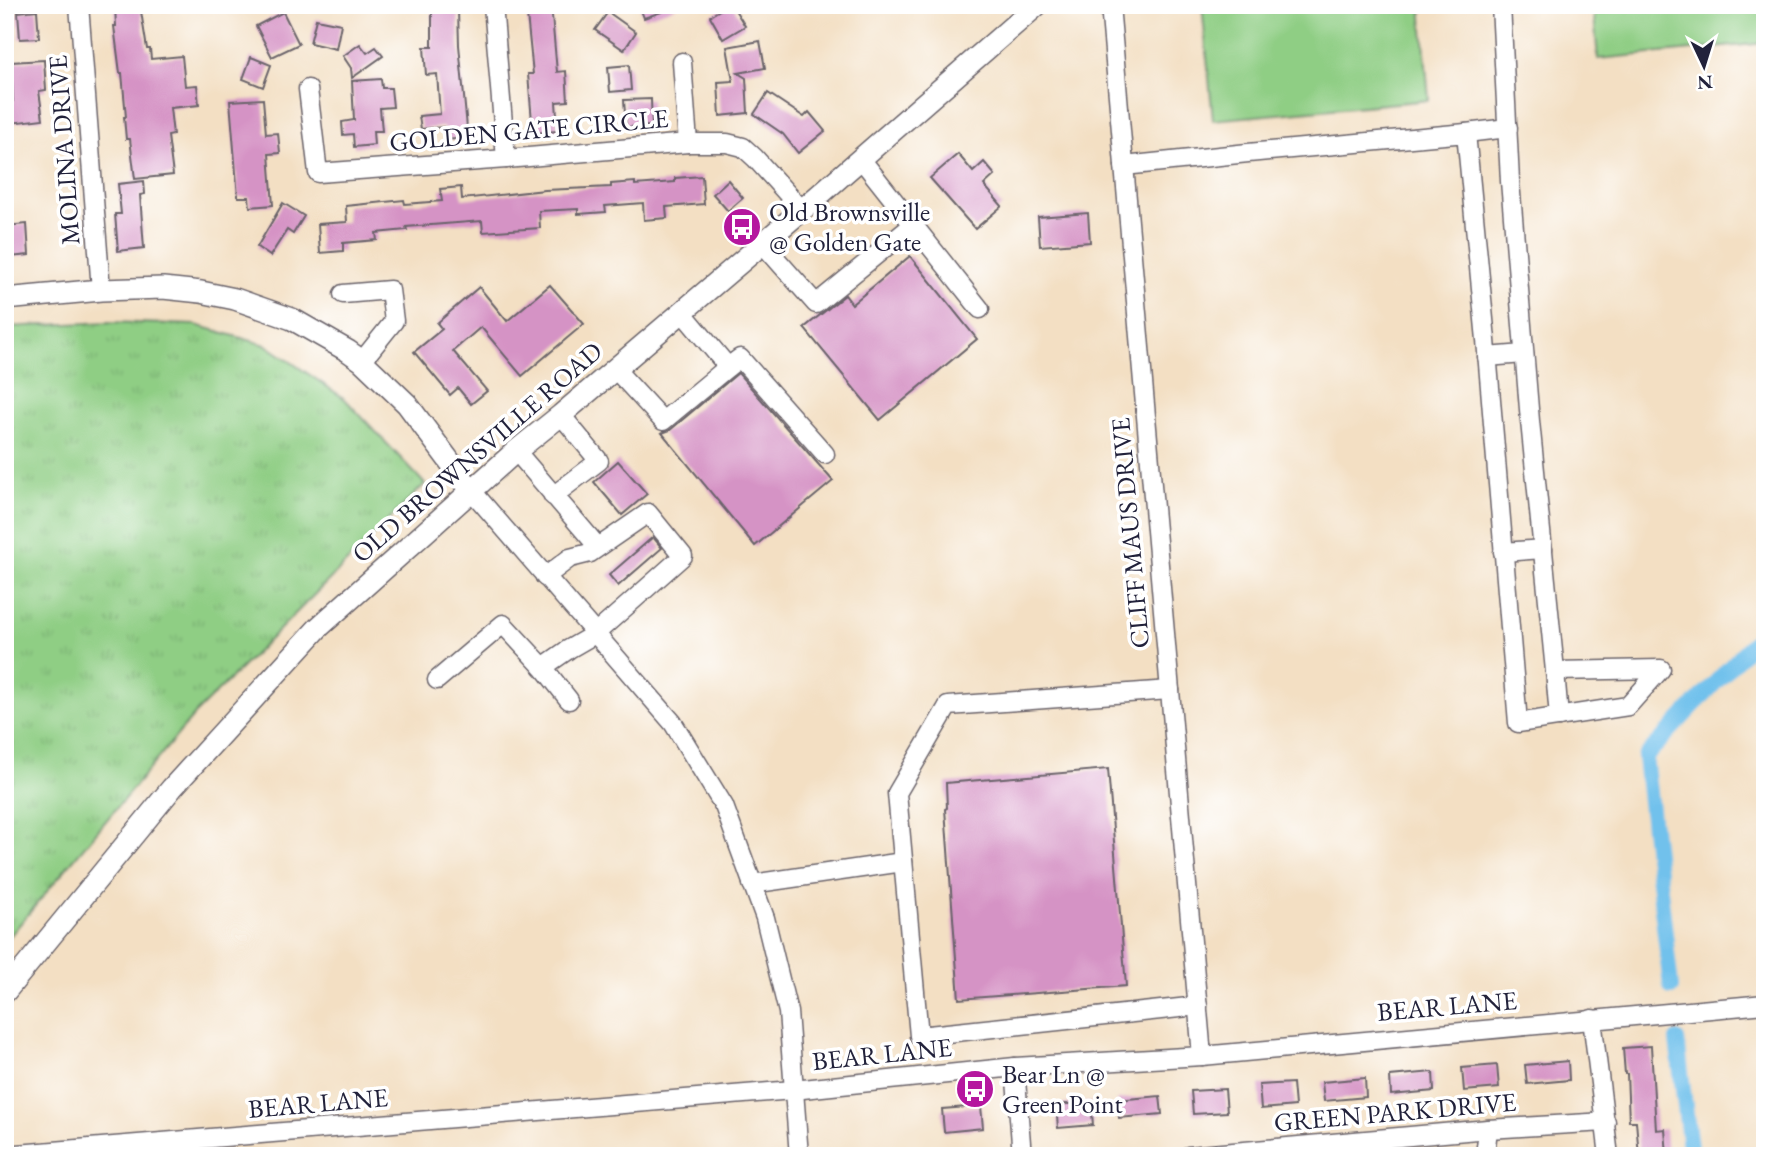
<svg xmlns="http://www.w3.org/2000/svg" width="1770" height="1161" viewBox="0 0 1770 1161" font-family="'EB Garamond',serif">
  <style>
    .grass { fill: url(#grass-tufts); stroke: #587860; stroke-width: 2 }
    .park { fill: #8fce84; stroke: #587860; stroke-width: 2 }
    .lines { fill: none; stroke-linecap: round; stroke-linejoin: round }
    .canal { stroke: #71c1ec; stroke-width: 16 }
    .building { fill: #d593c5 }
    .minor-casing { stroke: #6b646b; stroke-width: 21 }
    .major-casing { stroke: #6b646b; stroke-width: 24 }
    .minor { stroke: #fff; stroke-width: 18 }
    .major { stroke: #fff; stroke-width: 21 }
    .labels { text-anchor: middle; stroke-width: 7; stroke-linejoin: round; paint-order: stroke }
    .street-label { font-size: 26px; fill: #22223b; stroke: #fff }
    .poi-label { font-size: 26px; fill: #22223b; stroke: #fff; text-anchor: start }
  </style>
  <defs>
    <pattern id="grass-tufts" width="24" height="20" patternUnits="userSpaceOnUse" patternTransform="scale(1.75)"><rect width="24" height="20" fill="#8fce84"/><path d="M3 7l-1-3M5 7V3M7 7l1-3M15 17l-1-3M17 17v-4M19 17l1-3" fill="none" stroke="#7bb173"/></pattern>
  </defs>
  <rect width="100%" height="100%" fill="#fff"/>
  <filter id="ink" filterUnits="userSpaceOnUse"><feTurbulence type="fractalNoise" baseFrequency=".0143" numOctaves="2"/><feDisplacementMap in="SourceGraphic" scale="14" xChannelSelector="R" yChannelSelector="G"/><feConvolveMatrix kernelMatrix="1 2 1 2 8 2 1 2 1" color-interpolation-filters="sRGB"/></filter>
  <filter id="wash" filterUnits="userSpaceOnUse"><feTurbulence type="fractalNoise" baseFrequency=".00686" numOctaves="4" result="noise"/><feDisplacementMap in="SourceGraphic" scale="28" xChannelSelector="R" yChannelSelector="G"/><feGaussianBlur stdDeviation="1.57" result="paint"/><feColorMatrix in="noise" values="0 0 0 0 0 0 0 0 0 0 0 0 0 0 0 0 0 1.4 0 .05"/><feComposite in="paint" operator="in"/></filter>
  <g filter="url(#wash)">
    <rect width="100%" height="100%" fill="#f3dfc3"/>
    <path class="grass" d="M109 322 196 325 266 345 345 399 425 484 194 715 5 942V327Z"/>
    <g class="park">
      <path d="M1202 5H1421L1429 100 1213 120Z"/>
      <path d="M1593 5H1765V43L1598 59Z"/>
    </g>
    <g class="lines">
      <g class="canal">
        <path d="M1671 987 1645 757 1765 630"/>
        <path d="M1677 1040 1691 1156"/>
      </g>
    </g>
    <g id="blocks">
      <g class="building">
        <path d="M115 5H140L147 49H150L151 59 182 56 185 86 197 85 199 105 170 108 173 135 168 136 173 175 135 179 130 139H126L124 117H126L122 73H120L114 26H116Z"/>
        <path d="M526 5H551L557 72 566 71 568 101 556 102 558 131 533 133 528 74H533Z"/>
        <path d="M639 5H675L676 7 644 18Z"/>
        <path d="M728 5H732L745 26 723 39 710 16Z"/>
        <path d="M37 10 39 38 20 39 18 12Z"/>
        <path d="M432 10H458L459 45 468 138 445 140 444 127 421 129 419 116 440 114 437 74 426 75 424 47H432Z"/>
        <path d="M283 12 299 44 272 57 256 26Z"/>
        <path d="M608 12 636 32 624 50 595 30Z"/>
        <path d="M316 19 341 24 336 49 310 43Z"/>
        <path d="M760 41 765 68 738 73 746 78 748 113 720 116 718 82 733 81 727 47Z"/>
        <path d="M360 44 367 53 376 47 383 56 352 78 351 68 343 56Z"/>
        <path d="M251 57 271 65 263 87 243 79Z"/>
        <path d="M44 60 46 90 39 91 43 119 11 123 9 112 5 113V102L13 101 11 62Z"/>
        <path d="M629 65 631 90 610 92 608 67Z"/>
        <path d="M381 79 382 88H391L393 107 380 108 382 131H373L374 145 354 147 353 134 343 135 342 122 354 120 352 81Z"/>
        <path d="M768 93 804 117 809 112 825 131 798 153 783 134 754 114Z"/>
        <path d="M263 99 266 134 278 133 280 153 269 154 273 205 250 207 249 197H238L230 101Z"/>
        <path d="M651 99 652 126 626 127 624 100Z"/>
        <path d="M958 154 973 172 984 162 995 175 984 185 1002 206 975 229 930 178Z"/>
        <path d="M702 176 704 204 666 207 667 218 644 220 643 203 605 206 606 212 578 214V209L539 211 540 228 483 232 482 221 406 227 407 230 376 233 377 240 343 243V251L320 253 318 224 347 222 346 206 404 200 405 204 442 201 440 189 461 187 462 199 545 190 611 187V184L635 182V185L675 182V178Z"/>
        <path d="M728 180 743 198 728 211 713 194Z"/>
        <path d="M144 181 145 194 140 195 144 248 118 251 115 214H121L118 184Z"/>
        <path d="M283 203 304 216 293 234 287 230 270 256 257 247Z"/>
        <path d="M1088 213 1090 242 1040 246 1038 217Z"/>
        <path d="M27 224 29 255 10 257 9 246H5V226Z"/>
        <path d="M910 256 977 339 880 420 804 328 845 295 852 304Z"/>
        <path d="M550 285 584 324 522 376 481 327 453 351 487 391 471 404 458 388 450 395 414 352 442 329 437 323 479 287 507 321Z"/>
        <path d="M738 373 833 481 755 546 662 433 670 430Z"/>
        <path d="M618 461 647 494 622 515 594 482Z"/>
        <path d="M653 537 662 548 618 586 609 575Z"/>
        <path d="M1108 769 1126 986 959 999 945 809 947 808 946 783Z"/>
        <path d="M1651 1046 1656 1130 1665 1129 1667 1156H1639L1636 1121H1629L1627 1074H1625L1623 1048Z"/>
        <path d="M1568 1061 1569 1080 1527 1084 1525 1065Z"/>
        <path d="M1497 1065 1499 1088 1464 1091 1462 1068Z"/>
        <path d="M1433 1072 1434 1091 1391 1095 1390 1076Z"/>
        <path d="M1365 1078 1366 1097 1324 1101 1322 1082Z"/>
        <path d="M1293 1083 1295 1106 1261 1109 1259 1085Z"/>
        <path d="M1225 1089 1227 1112 1193 1114 1191 1091Z"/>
        <path d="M1160 1096 1162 1114 1119 1118 1117 1100Z"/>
        <path d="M1091 1102 1093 1125 1058 1128 1056 1105Z"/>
        <path d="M981 1106 983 1128 944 1132 942 1109Z"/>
      </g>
    </g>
  </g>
  <g filter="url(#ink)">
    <use href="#blocks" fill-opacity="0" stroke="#6b646b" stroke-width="2"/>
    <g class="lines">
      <defs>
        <g id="minor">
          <path d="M79 5 101 290"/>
          <path d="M493 5 506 159"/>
          <path d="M1110 5 1202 1056"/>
          <path d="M682 62 688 143"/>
          <path d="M308 89 318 173 506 159 688 143H727L743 147 755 158 802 210"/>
          <path d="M1466 133 1508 128"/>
          <path d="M861 159 980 309"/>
          <path d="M1124 166 1248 153 1466 133 1486 340 1518 723 1628 706 1661 669 1555 671 1530 421 1510 181 1501 5"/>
          <path d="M763 244 816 304 913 225"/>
          <path d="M343 294 390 290 394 321 362 361"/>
          <path d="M1487 357 1524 354"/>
          <path d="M728 367 740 358 825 454"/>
          <path d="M615 369 663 421 728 367 682 312"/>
          <path d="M516 451 598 547"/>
          <path d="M471 490 673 723 724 806 765 918 788 1012 799 1156"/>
          <path d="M553 496 599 461 561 415"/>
          <path d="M1503 552 1543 549"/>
          <path d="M545 577 570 558 590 553 648 513 683 556 595 634 569 649 543 667 569 700"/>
          <path d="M1555 671 1559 717"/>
          <path d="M437 680 503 624 543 667"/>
          <path d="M1170 690 948 706 897 793 919 1036 1198 1006"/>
          <path d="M752 884 903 862"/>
          <path d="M1592 1019 1609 1156"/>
          <path d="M1015 1067 1022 1156"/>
          <path d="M5 1155 793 1090 1015 1067 1202 1056 1765 1004"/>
          <path d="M1188 1156 1488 1129 1606 1122"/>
          <path d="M1485 1156 1488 1129"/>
        </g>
        <g id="major">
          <path d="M5 299 101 290 163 288 201 292 235 299 292 319 348 351 362 361 407 404 471 490"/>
          <path d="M5 992 172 788 318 628 516 451 561 415 802 210 1037 5"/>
        </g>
      </defs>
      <use href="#minor" class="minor-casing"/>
      <use href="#major" class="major-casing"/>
      <use href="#minor" class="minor"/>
      <use href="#major" class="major"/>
    </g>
  </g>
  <defs>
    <symbol id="bus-disc" viewBox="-11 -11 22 22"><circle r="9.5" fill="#b5179e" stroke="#fff"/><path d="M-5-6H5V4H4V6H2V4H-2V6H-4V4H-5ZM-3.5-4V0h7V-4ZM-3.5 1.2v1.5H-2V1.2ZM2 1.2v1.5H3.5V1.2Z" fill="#fff"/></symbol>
  </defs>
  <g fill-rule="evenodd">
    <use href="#bus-disc" x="720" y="205" width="44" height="44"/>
    <use href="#bus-disc" x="953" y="1067" width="44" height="44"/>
  </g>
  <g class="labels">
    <g class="street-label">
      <text transform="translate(529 130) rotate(-5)" y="9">GOLDEN GATE CIRCLE</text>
      <text transform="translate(64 150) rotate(-94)" y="9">MOLINA DRIVE</text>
      <text transform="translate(477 452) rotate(-41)" y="9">OLD BROWNSVILLE ROAD</text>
      <text transform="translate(1130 533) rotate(-95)" y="9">CLIFF MAUS DRIVE</text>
      <text transform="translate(1447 1006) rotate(-5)" y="9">BEAR LANE</text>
      <text transform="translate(882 1054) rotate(-6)" y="9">BEAR LANE</text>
      <text transform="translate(318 1103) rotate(-5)" y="9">BEAR LANE</text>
      <text transform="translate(1395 1112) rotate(-5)" y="9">GREEN PARK DRIVE</text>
    </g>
    <g class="poi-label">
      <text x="769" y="221">Old Brownsville<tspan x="769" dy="30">@ Golden Gate</tspan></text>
      <text x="1002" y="1083">Bear Ln @<tspan x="1002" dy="30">Green Point</tspan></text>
    </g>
  </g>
  <rect width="1770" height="1161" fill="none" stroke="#fff" stroke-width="28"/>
  <g transform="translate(1704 66) rotate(176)" stroke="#ffffff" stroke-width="5" paint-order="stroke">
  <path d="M0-5L12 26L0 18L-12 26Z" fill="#22223b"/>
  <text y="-10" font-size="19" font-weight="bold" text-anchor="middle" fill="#22223b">N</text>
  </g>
</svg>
